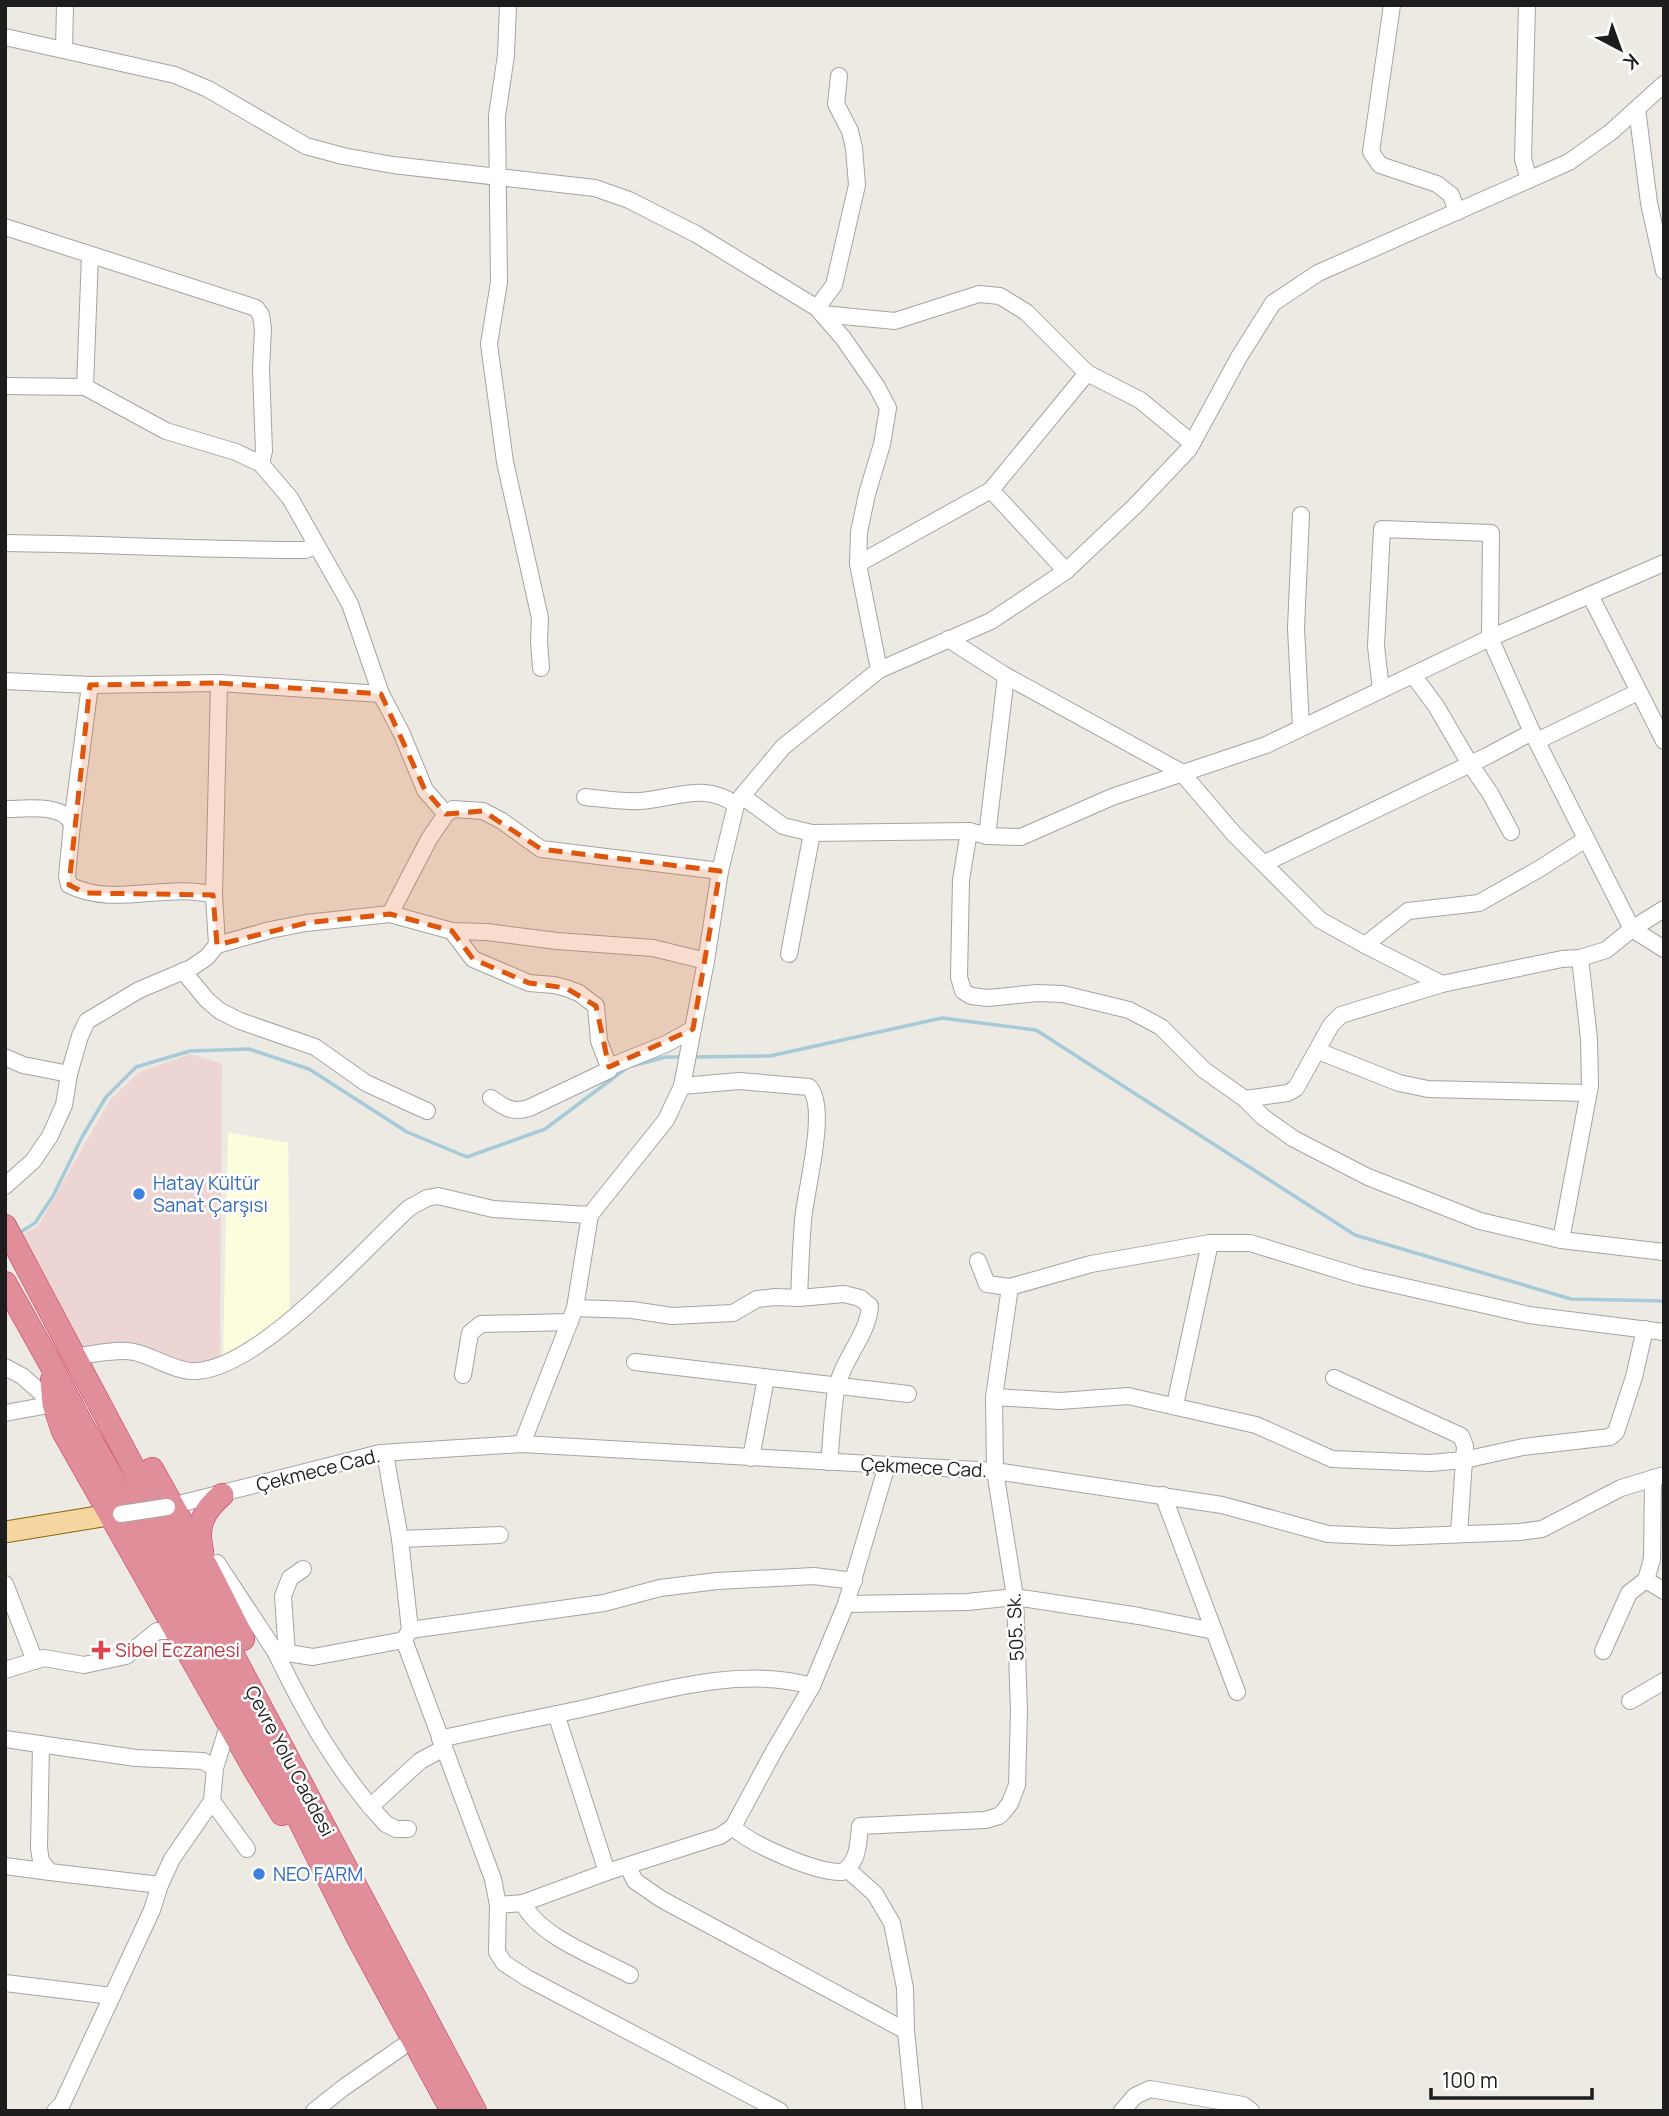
<svg xmlns="http://www.w3.org/2000/svg" width="1669" height="2116" viewBox="0 0 1669 2116" font-family="Manrope,sans-serif">
  <style>
    .commercial { fill: #edd5d3 }
    .education { fill: #fbfddd }
    .lines { fill: none; stroke-linecap: round; stroke-linejoin: round }
    .stream { stroke: #a6cad8; stroke-width: 3.5 }
    .minor-casing { stroke: #a4a4a4; stroke-width: 18 }
    .major-casing { stroke: #8c6709; stroke-width: 23 }
    .highway-casing { stroke: #cc2f5d; stroke-width: 24 }
    .minor { stroke: #fff; stroke-width: 16 }
    .major { stroke: #f5d5a0; stroke-width: 21 }
    .highway { stroke: #e08f9a; stroke-width: 23 }
    .minor-bridge-casing { stroke: #a4a4a4; stroke-width: 18; stroke-linecap: butt }
    .minor-bridge { stroke: #fff; stroke-width: 16 }
    .marked { fill: #de560d; fill-opacity: 0.2; stroke: #de560d; stroke-width: 5; stroke-dasharray: 14 9; stroke-linejoin: round }
    .shop-dot { fill: #3f7fe0; stroke: #fff; stroke-width: 2.5 }
    .health-dot { fill: #e0444e; stroke: #fff; stroke-width: 2.5 }
    .labels { text-anchor: middle; stroke-width: 5; stroke-linejoin: round; paint-order: stroke }
    .shop-label { font-size: 19px; fill: #366cbe; stroke: #fff; text-anchor: start }
    .street-label { font-size: 19px; fill: #1d1d1d; stroke: #fff }
    .health-label { font-size: 19px; fill: #be3a42; stroke: #fff; text-anchor: start }
  </style>
  <rect width="100%" height="100%" fill="#edeae3"/>
  <path class="commercial" d="M190 1054 222 1064 220 1357 189 1366 79 1352 16 1238 38 1226 110 1100 139 1072Z"/>
  <path class="education" d="M228 1132 288 1143 290 1324 223 1359Z"/>
  <g class="lines">
    <g class="stream">
      <path d="M694 1057 770 1056 942 1018 1036 1030 1355 1235 1571 1299 1664 1301"/>
      <path d="M19 1233 35 1223 53 1196 82 1137 106 1097 136 1067 190 1051 249 1049 309 1069 407 1132 467 1157 545 1129 628 1067 666 1057H682"/>
    </g>
    <defs>
      <g id="minor">
        <path d="M508 5 506 55 497 116 499 282 489 344 505 462 540 618 539 642 541 668"/>
        <path d="M1392 5 1371 152 1380 165 1437 184 1451 195 1457 212"/>
        <path d="M1527 5 1523 159 1529 180"/>
        <path d="M5 37 175 75 208 89 306 146 343 156 393 165 595 188 629 200 696 234 817 308 843 338 877 387 888 408 882 444 867 494 859 532 858 564 879 670"/>
        <path d="M64 50 65 5"/>
        <path d="M1637 109 1649 203 1664 271"/>
        <path d="M5 227 256 308 261 315 263 329 261 369 264 451 261 464"/>
        <path d="M817 308 834 285 857 185 854 148 850 131 836 104 839 76"/>
        <path d="M822 314 895 321 979 294 1000 296 1026 312 1087 373 1140 400 1192 443"/>
        <path d="M5 386 85 387 166 431 236 452 261 464 290 498 350 604 381 694 402 734 425 790 446 814"/>
        <path d="M85 387 90 255"/>
        <path d="M991 490 1066 571"/>
        <path d="M1301 515 1296 628 1301 727"/>
        <path d="M5 543C105 544 205 550 305 550L315 546"/>
        <path d="M858 564 991 490 1087 373"/>
        <path d="M1590 595 1664 741"/>
        <path d="M948 639 1006 676 1181 772 1234 834 1320 920 1365 945 1442 984 1562 959 1580 958 1606 950 1632 929 1664 909"/>
        <path d="M1413 675 1436 706 1470 764 1490 793 1511 832"/>
        <path d="M5 681 90 685 219 683 381 694"/>
        <path d="M1381 690 1376 646 1382 529 1491 533 1490 638 1532 732 1632 929 1664 949"/>
        <path d="M1537 741 1638 692"/>
        <path d="M742 796 783 826 812 833 969 831 987 836 1021 837 1112 797 1266 745 1490 638 1664 563"/>
        <path d="M585 797C603 799 622 802 640 801 675 799 704 781 736 805"/>
        <path d="M5 809C25 809 63 803 72 824L67 876 69 885C114 908 167 882 214 895L217 945"/>
        <path d="M72 824 90 685"/>
        <path d="M969 831 961 880 959 977 963 991 971 996 988 998 1037 993 1063 994 1129 1010 1161 1027 1204 1070 1245 1099 1263 1117 1294 1139 1368 1177 1480 1221 1561 1240 1664 1252"/>
        <path d="M987 836 1006 676"/>
        <path d="M1265 863 1489 755 1532 732"/>
        <path d="M214 895 219 683"/>
        <path d="M390 914 429 839 446 814 453 809 483 811 502 821 541 849 720 871"/>
        <path d="M452 931 473 959 529 983 554 985 566 988 579 993 596 1006 599 1041 609 1067"/>
        <path d="M1365 945 1408 911 1479 903 1539 869 1586 839"/>
        <path d="M789 954 812 833"/>
        <path d="M183 971 207 1000 220 1011 240 1021 315 1047 366 1083 427 1111"/>
        <path d="M1318 1051 1399 1083 1428 1089 1588 1093"/>
        <path d="M5 1057 23 1065 69 1074"/>
        <path d="M682 1086 739 1081 809 1087C829 1107 805 1192 803 1221 801 1246 800 1272 799 1298"/>
        <path d="M491 1098C505 1108 512 1113 529 1108L609 1070V1067L666 1044 693 1029"/>
        <path d="M1245 1099 1288 1093 1296 1088 1331 1025 1341 1015 1442 984"/>
        <path d="M5 1186 33 1161 50 1136 64 1105 69 1074 80 1036 87 1021 139 990 191 968 207 957 217 945 270 930 306 923 390 914 452 931 487 932 557 941 653 948 706 961"/>
        <path d="M1561 1240 1590 1086 1589 1039 1580 958"/>
        <path d="M978 1261 987 1284 1010 1287 1091 1264 1210 1243H1250L1361 1277 1529 1315 1664 1332"/>
        <path d="M575 1308 632 1310 672 1316 733 1313 757 1299 776 1297 799 1298 844 1294 860 1298 870 1306C868 1335 844 1357 837 1386 832 1408 832 1438 829 1462"/>
        <path d="M76 1356C91 1355 120 1348 134 1352 153 1356 170 1369 190 1371 253 1376 363 1250 409 1208L427 1198 438 1196 493 1209 590 1215"/>
        <path d="M635 1362 908 1394"/>
        <path d="M5 1367 22 1376 54 1404"/>
        <path d="M463 1375 470 1333 481 1324 570 1322"/>
        <path d="M1334 1378 1461 1436 1465 1446 1459 1534"/>
        <path d="M994 1397 1060 1401 1128 1396 1256 1425 1332 1459 1430 1463 1464 1460 1523 1447 1610 1437 1616 1432 1634 1377 1645 1329"/>
        <path d="M1175 1405 1210 1243"/>
        <path d="M5 1413 54 1404"/>
        <path d="M522 1444 575 1308 590 1215 666 1120 682 1086 706 961 720 871 736 805 742 796 783 747 879 670 991 621 1066 571 1135 506 1189 449 1239 357 1273 303 1318 273 1569 162 1611 132 1664 84"/>
        <path d="M385 1453 400 1539 410 1630"/>
        <path d="M751 1458 766 1378"/>
        <path d="M1653 1478 1652 1559 1646 1580 1664 1591"/>
        <path d="M1163 1495 1237 1692"/>
        <path d="M167 1507 380 1453 522 1444 995 1471 1222 1505 1328 1534 1394 1537 1520 1532 1542 1529 1621 1488 1664 1475"/>
        <path d="M400 1539 500 1535"/>
        <path d="M207 1568 217 1563 275 1651 313 1657 404 1640 410 1630 604 1603 660 1588 717 1581 814 1576 854 1581"/>
        <path d="M5 1584 35 1661"/>
        <path d="M846 1604 967 1602 1015 1597 1139 1616 1214 1631"/>
        <path d="M404 1640 493 1879 498 1905 497 1952 504 1963 527 1978 780 2111"/>
        <path d="M275 1651C305 1713 338 1773 386 1824L396 1829H408"/>
        <path d="M1603 1651 1629 1593 1646 1580"/>
        <path d="M287 1654 283 1596 290 1578 303 1569"/>
        <path d="M5 1670 44 1658 84 1665 126 1656 157 1631H176"/>
        <path d="M1630 1701 1664 1681"/>
        <path d="M556 1714 607 1872"/>
        <path d="M5 1739 136 1758 203 1761 215 1768"/>
        <path d="M440 1739C487 1728 534 1719 581 1709 653 1693 739 1665 812 1686"/>
        <path d="M41 1744 39 1848 41 1861 50 1872 160 1885"/>
        <path d="M212 1801 247 1849"/>
        <path d="M370 1807 420 1761 444 1748"/>
        <path d="M733 1827C751 1845 817 1873 842 1872 859 1862 858 1844 860 1826L985 1820 999 1816 1004 1811 1010 1803 1017 1785 1019 1711 1015 1597 995 1471 994 1397 1010 1287"/>
        <path d="M5 1866 50 1872"/>
        <path d="M628 1867 635 1881 661 1899 906 2031"/>
        <path d="M847 1869 875 1894 892 1923 905 1988 906 2031 914 2111"/>
        <path d="M523 1903C539 1937 597 1957 630 1975"/>
        <path d="M498 1905 523 1903 607 1872 720 1836 733 1827 774 1751 812 1686 846 1604 887 1465"/>
        <path d="M5 1983 112 1996"/>
        <path d="M55 2111 62 2104 152 1910 160 1885 172 1859 212 1801 215 1768 229 1723"/>
        <path d="M314 2111 343 2088 402 2047"/>
        <path d="M1122 2111 1135 2096 1150 2089 1243 2105 1251 2111"/>
      </g>
      <path id="major" d="M5 1532 109 1515"/>
      <g id="highway">
        <path d="M5 1226 475 2111"/>
        <path d="M5 1283 50 1363 81 1423 239 1698 357 1936 452 2111"/>
        <path d="M52 1380 54 1404 63 1431 255 1770 282 1814"/>
        <path d="M152 1469 207 1568 243 1639"/>
        <path d="M202 1551C196 1526 203 1511 222 1495"/>
      </g>
    </defs>
    <use href="#minor" class="minor-casing"/>
    <use href="#major" class="major-casing"/>
    <use href="#highway" class="highway-casing"/>
    <use href="#minor" class="minor"/>
    <use href="#major" class="major"/>
    <use href="#highway" class="highway"/>
    <defs>
      <path id="minor-bridge" d="M121 1514 167 1507"/>
    </defs>
    <use href="#minor-bridge" class="minor-bridge-casing"/>
    <use href="#minor-bridge" class="minor-bridge"/>
  </g>
  <path class="marked" d="M219 683 381 694 425 790 446 814 483 811 541 849 720 871 693 1029 609 1067 596 1006 566 988 529 983 473 959 452 931 390 914 306 923 217 945 213 895 85 893 69 885 90 685Z"/>
  <g class="shop-dot">
    <circle cx="139" cy="1194" r="7"/>
    <circle cx="259" cy="1874" r="7"/>
  </g>
  <path class="health-dot" d="M97.5 1639.5h7v7h7v7h-7v7h-7v-7h-7v-7h7z"/>
  <g class="labels">
    <g class="shop-label">
      <text x="153" y="1190">Hatay Kültür<tspan x="153" dy="22">Sanat Çarşısı</tspan></text>
      <text x="273" y="1881">NEO FARM</text>
    </g>
    <g class="street-label">
      <text transform="translate(924 1467) rotate(3)" y="7">Çekmece Cad.</text>
      <text transform="translate(318 1470) rotate(-14)" y="7">Çekmece Cad.</text>
      <text transform="translate(1015 1627) rotate(-93)" y="7">505. Sk.</text>
      <text transform="translate(290 1761) rotate(62)" y="7">Çevre Yolu Caddesi</text>
    </g>
    <g class="health-label">
      <text x="115" y="1657">Sibel Eczanesi</text>
    </g>
  </g>
  <rect width="1669" height="2116" fill="none" stroke="#1d1d1d" stroke-width="14"/>
  <g transform="translate(1620 49) rotate(139)" stroke="#ffffff" stroke-width="5" paint-order="stroke">
  <path d="M0-5L12 26L0 18L-12 26Z" fill="#1d1d1d"/>
  <text y="-10" font-size="19" font-weight="bold" text-anchor="middle" fill="#1d1d1d">K</text>
  </g>
  <path d="M1431 2088v10h161v-10" fill="none" stroke="#1d1d1d" stroke-width="3.5"/>
  <text x="1442" y="2088" font-size="21" fill="#1d1d1d" stroke="#ffffff" stroke-width="5" paint-order="stroke">100 m</text>
</svg>
